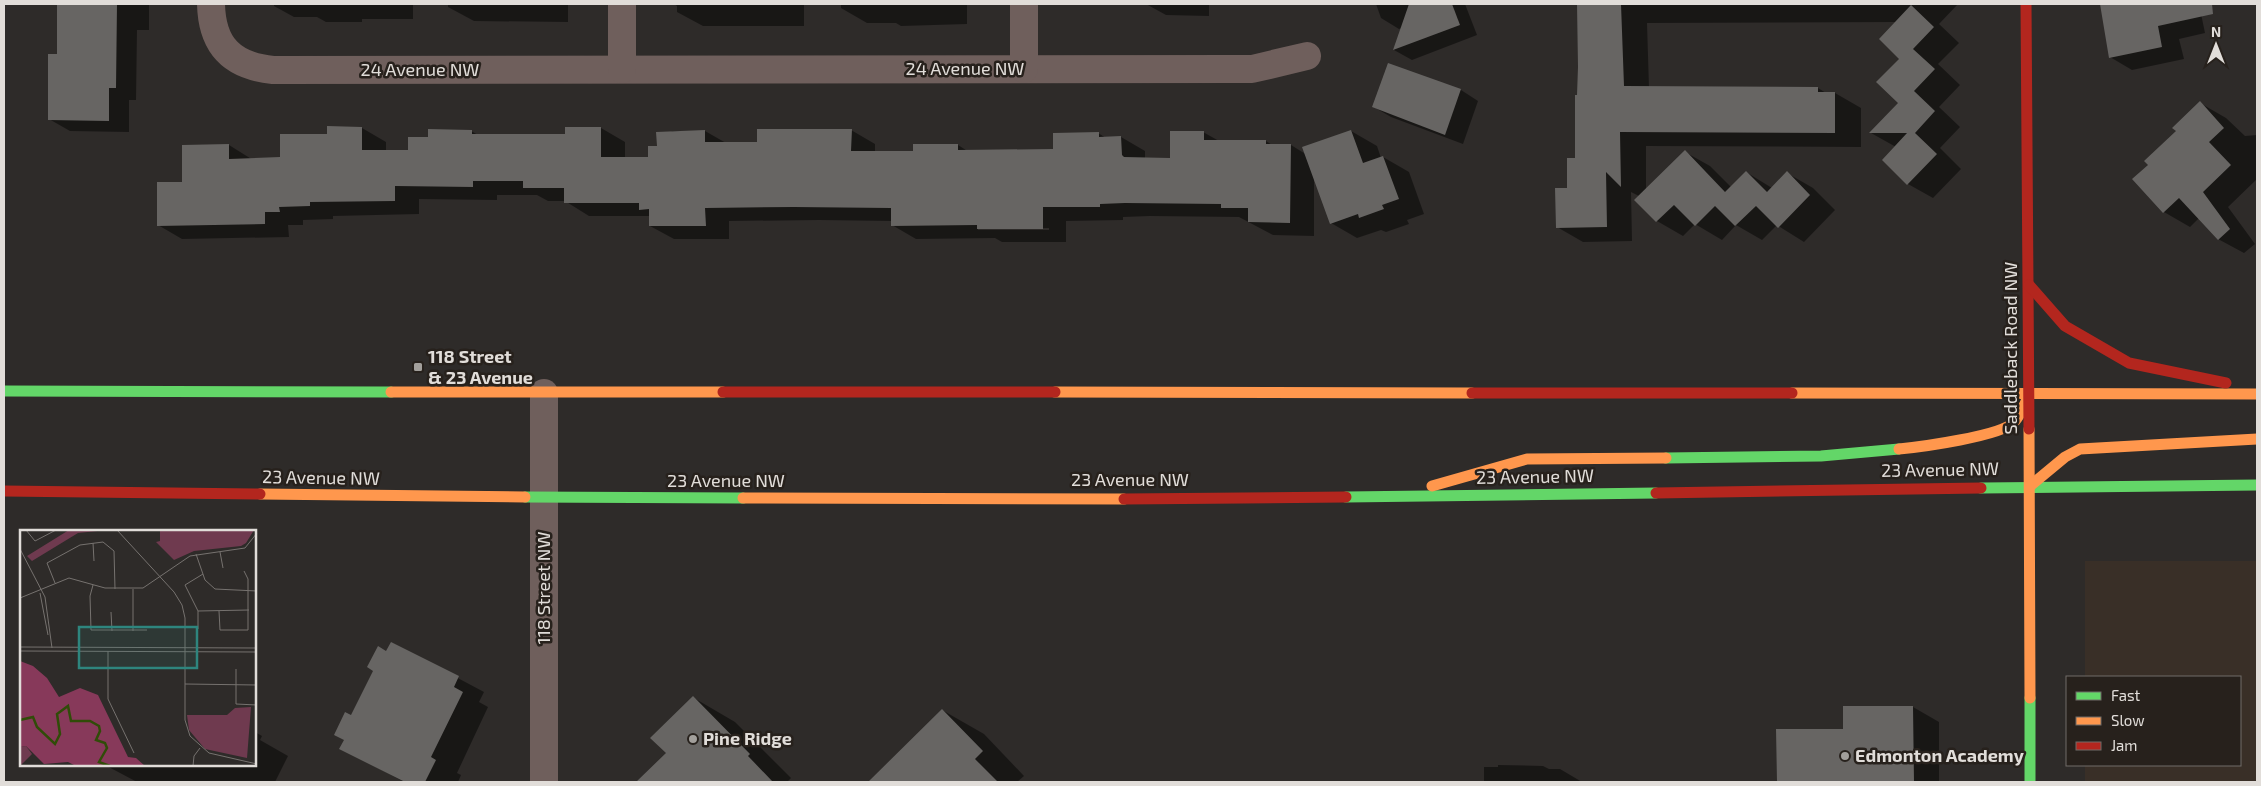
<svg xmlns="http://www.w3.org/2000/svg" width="2261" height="786" viewBox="0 0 2261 786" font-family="'Exo 2',sans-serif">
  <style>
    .built { fill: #392f27 }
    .shadow { fill: #0007; fill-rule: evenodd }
    .building { fill: #676563 }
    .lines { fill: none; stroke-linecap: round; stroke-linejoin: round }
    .street { stroke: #6f5f5c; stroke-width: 28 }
    .fast { stroke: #63d668; stroke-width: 11 }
    .slow { stroke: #ff974d; stroke-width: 11 }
    .jam { stroke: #b3261e; stroke-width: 11 }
    .poi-dot { fill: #a29f9b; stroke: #27211c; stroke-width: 2 }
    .labels { text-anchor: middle; stroke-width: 5; stroke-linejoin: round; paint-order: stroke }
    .street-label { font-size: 18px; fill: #e1ddd9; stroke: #27211c }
    .poi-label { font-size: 18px; font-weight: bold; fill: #e1ddd9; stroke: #27211c; text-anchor: start }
    .inset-river { fill: none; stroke: #304c08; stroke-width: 2.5 }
    .inset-road { fill: none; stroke: #76726f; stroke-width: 1 }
    .view { fill: #2e857e; fill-opacity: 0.15; stroke: #2e857e; stroke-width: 2.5 }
    .inset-edge { fill: none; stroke: #e1ddd9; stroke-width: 2.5 }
  </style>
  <rect width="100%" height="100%" fill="#2e2b29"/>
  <path class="built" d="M2085 561H2257V782H2085V765H2240V677H2085Z"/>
  <g class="shadow">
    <path d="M58 4H149V30H137L136 100H129V132L70 131 49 119 58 55Z"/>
    <path d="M274 4H413V19H362V22H326L317 17H294L274 6Z"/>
    <path d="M448 4H568V22L474 21 448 7Z"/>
    <path d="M674 4H804V26H703L677 12V6Z"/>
    <path d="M841 4H967V24L901 26 896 23H867L841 8Z"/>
    <path d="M1146 4H1209V16L1166 15Z"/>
    <path d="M1376 4H1465L1477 35 1412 60 1394 50 1402 28 1399 29 1381 18Z"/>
    <path d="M1578 4H1958L1939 24 1959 43 1938 64 1960 85 1939 107 1960 127 1940 148 1961 169 1933 198 1908 184 1896 147 1871 133 1900 103 1901 59 1896 22 1647 23 1649 88H1818L1826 93H1835L1861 108V147L1646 146V190L1685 152 1710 166 1731 187 1746 172 1772 188 1787 173 1813 188 1835 210 1804 242 1777 225 1762 240 1736 225 1722 240 1695 224 1683 236 1657 221 1636 200 1639 196 1631 192 1632 241 1583 242 1557 227 1576 159 1579 67Z"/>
    <path d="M2107 4H2199L2205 33 2179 39 2184 59 2132 70 2110 57 2102 5Z"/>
    <path d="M1389 65 1461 90 1478 101 1463 144 1391 117 1374 107Z"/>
    <path d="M2200 103 2226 118 2245 136 2257 135V179L2228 207 2255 244 2244 253 2218 239 2199 218 2190 227 2164 212 2149 165Z"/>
    <path d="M362 128 386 142V152H409L429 138 471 131 478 135H567L601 128 625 142V158H650L672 131H705L726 143H758L851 130 875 144V152H914L958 145 969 152 1054 151 1098 133 1106 138 1121 137 1145 151V159H1171L1203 132 1219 141H1266L1272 145H1291L1307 155 1351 131 1377 146 1381 158 1383 157 1409 172 1424 214 1407 220 1409 224 1386 232 1381 230 1357 238 1331 223 1314 178V236L1273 235 1239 217 1150 216 1123 217V220L1066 221V242H1002L995 238 916 239 892 225V221L819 220 729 221V239H674L650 226V216H589L565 201H548L537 195H497V200L419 199V214L333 216V219L303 220V225H288L289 237 182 239 158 225 183 183 229 145 253 160 281 159 328 135ZM978 228H1049V230H978Z"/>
    <path d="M392 643 484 692 479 702 488 707 457 773 461 775 458 782H404L341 748 345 740 351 717Z"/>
    <path d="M694 698 735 722 791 778 788 781 790 782H650L644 776 667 753Z"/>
    <path d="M1913 707 1939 722V782H1778V731L1845 730Z"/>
    <path d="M942 710 984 734 1024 776 1017 782H870Z"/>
    <path d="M255 732 262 736 260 740 288 756 275 782H137L105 765H255Z"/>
    <path d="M1498 765 1543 766 1549 769H1560L1582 782H1484V767H1498Z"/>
  </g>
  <g class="building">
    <path d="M57 4H117L116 88H109V121L48 120V54H57Z"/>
    <path d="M1409 4H1452L1460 25 1393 50Z"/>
    <path d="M1577 4H1621L1624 86 1818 87V92H1835V133L1620 132 1621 187 1606 172 1607 227 1556 228 1555 188H1567V158H1575V95H1577L1578 67Z"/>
    <path d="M2100 4H2212L2213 14 2158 26 2162 47 2109 58Z"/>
    <path d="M1911 5 1934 27 1913 49 1935 69 1914 91 1935 111 1915 133 1937 154 1907 185 1882 160 1907 133H1869L1898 103 1876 82 1899 59 1879 39Z"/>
    <path d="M1388 63 1461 89 1445 135 1372 107Z"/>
    <path d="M2200 101 2224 128 2209 142 2231 165 2203 192 2230 229 2218 240 2179 198 2163 213 2132 179 2148 165 2144 161 2176 131 2172 128Z"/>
    <path d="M327 126 362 127V150H408V137H428V129L472 130V134H565V127H601V157H648V146H657L656 132 705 130V142H757V129H852L851 151H913V144H958V150L1053 149V133L1099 132V137L1121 136 1122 155 1124 157 1170 158V131H1204V140H1266V144H1291L1290 223 1248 222V208H1221V204L1125 203 1100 204V207H1043V229H977V225L891 226V208L794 207 705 208 706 226H649V209L639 210V203H564V188H523V181H473V187L395 186V201L310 202V206L279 207 280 212H265V224L157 226V182H182V145L229 144V159L280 157V134H327Z"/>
    <path d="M1351 130 1363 163 1383 156 1399 199 1382 205 1384 209 1359 218 1358 214 1330 224 1302 147Z"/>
    <path d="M1685 150 1725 192 1746 171 1767 192 1787 171 1810 195 1778 228 1756 206 1735 226 1715 206 1695 226 1674 205 1656 222 1634 200Z"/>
    <path d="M391 642 459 676 454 687 463 692 431 757 436 760 425 782H405L339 749 344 740 334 735 345 712 351 715 373 671 367 667 378 646 386 651Z"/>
    <path d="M693 696 750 754 748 756 773 782H636L666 753 650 738Z"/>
    <path d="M1843 706H1913L1914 782H1777L1776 729H1843Z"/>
    <path d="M942 709 983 751 975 759 998 782H868Z"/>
  </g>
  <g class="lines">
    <g class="street">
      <path d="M211 4C212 46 232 66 273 70L1239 69H1252L1307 56"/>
      <path d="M622 4V69"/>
      <path d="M1024 69V4"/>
      <path d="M544 393V782"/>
    </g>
    <g class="fast">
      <path d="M4 391 391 392"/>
      <path d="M1666 458 1821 456 1899 449"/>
      <path d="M1981 488 2257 485"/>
      <path d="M525 497 743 498"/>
      <path d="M1346 497 1656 493"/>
      <path d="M2030 698V782"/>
    </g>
    <g class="slow">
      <path d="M391 392H723"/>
      <path d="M1055 392 1472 393"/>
      <path d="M1792 393 2257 394"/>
      <path d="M2029 429 2030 698"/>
      <path d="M1899 449C1920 447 2002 436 2014 422 2021 415 2025 403 2029 395"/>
      <path d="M1432 486 1527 459 1666 458"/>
      <path d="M2030 486 2065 457 2080 449 2257 439"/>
      <path d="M260 494 525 497"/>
      <path d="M743 498 1124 499"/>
    </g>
    <g class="jam">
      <path d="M2026 4 2029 429"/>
      <path d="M2029 285 2065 326 2129 363 2226 383"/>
      <path d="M723 392H1055"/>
      <path d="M1472 393H1792"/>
      <path d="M4 491 260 494"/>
      <path d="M1656 493 1981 488"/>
      <path d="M1124 499 1346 497"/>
    </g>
  </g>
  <g class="poi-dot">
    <rect x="413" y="362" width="10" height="10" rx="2.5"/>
    <circle cx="693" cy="739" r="5"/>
    <circle cx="1845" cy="756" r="5"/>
  </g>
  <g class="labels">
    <g class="street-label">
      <text x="965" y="75">24 Avenue NW</text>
      <text x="420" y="76">24 Avenue NW</text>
      <text transform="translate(2011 348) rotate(-90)" y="6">Saddleback Road NW</text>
      <text transform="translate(1940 470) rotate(-1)" y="6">23 Avenue NW</text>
      <text transform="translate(1535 477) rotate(-1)" y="6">23 Avenue NW</text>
      <text transform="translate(321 478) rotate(1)" y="6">23 Avenue NW</text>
      <text x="1130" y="486">23 Avenue NW</text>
      <text x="726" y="487">23 Avenue NW</text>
      <text transform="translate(544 588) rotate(-90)" y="6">118 Street NW</text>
    </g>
    <g class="poi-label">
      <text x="428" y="363">118 Street<tspan x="428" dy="21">&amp; 23 Avenue</tspan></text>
      <text x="703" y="745">Pine Ridge</text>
      <text x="1855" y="762">Edmonton Academy</text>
    </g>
  </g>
  <g transform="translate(20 530)">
    <rect width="236" height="236" fill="#2e2b29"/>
    <path d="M49 0H87L58 3 12 31 7 26ZM140 0H234L226 13 221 16 174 21 154 30 136 12 140 11ZM231 177 227 228 185 219 169 200 167 185H207L215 178ZM6 216 12 224 0 236V217Z" fill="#6f3a4f"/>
    <path d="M0 131 13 136 27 148 39 167 60 158 78 165 108 227 116 228 125 236H56L48 232 24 234 6 216 0 217Z" fill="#87395a"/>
    <path class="inset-river" d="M0 190 13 187 17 197 35 214 40 204 37 184 48 176 51 191H70L79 196 80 201 76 210 85 213 87 218 79 232 90 236"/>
    <path class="inset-road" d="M6 0 15 11 36 0M97 0 154 62 162 75 165 88V190L170 206 189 223 237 234M73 13 74 31M0 19 25 67 32 118M200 22 203 38M176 24 185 50 195 59 237 61M35 53 27 33 60 15 83 12 94 21 95 59M73 55 70 66 71 100H127M113 59V101M20 63 28 105M0 68 49 48 85 58H123L170 26 225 18 237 3M178 81 229 80M199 81 200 100H228V49L224 41M91 82 92 101M178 99V81L165 55 183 44M0 117 237 118M0 121 237 122M88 121V169L114 223M216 139V174L237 175M165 154 237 155M173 236 174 226 180 218"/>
    <path class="view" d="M59 97H177V138H59Z"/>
    <rect width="236" height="236" class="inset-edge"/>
  </g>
  <rect width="2261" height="786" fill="none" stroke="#e1ddd9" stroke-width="10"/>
  <rect x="2066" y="676" width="175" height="90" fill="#27211c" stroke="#716c68"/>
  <rect x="2076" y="692" width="25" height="8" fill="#63d668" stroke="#716c68"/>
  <text x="2111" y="701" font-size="15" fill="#e1ddd9">Fast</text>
  <rect x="2076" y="717" width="25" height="8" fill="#ff974d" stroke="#716c68"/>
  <text x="2111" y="726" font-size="15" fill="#e1ddd9">Slow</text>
  <rect x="2076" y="742" width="25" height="8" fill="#b3261e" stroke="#716c68"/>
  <text x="2111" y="751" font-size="15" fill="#e1ddd9">Jam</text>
  <g transform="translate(2216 45)" stroke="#27211c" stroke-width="4" paint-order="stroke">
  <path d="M0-4L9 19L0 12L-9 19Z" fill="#e1ddd9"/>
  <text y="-8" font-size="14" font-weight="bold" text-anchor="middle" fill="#e1ddd9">N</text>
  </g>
</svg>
